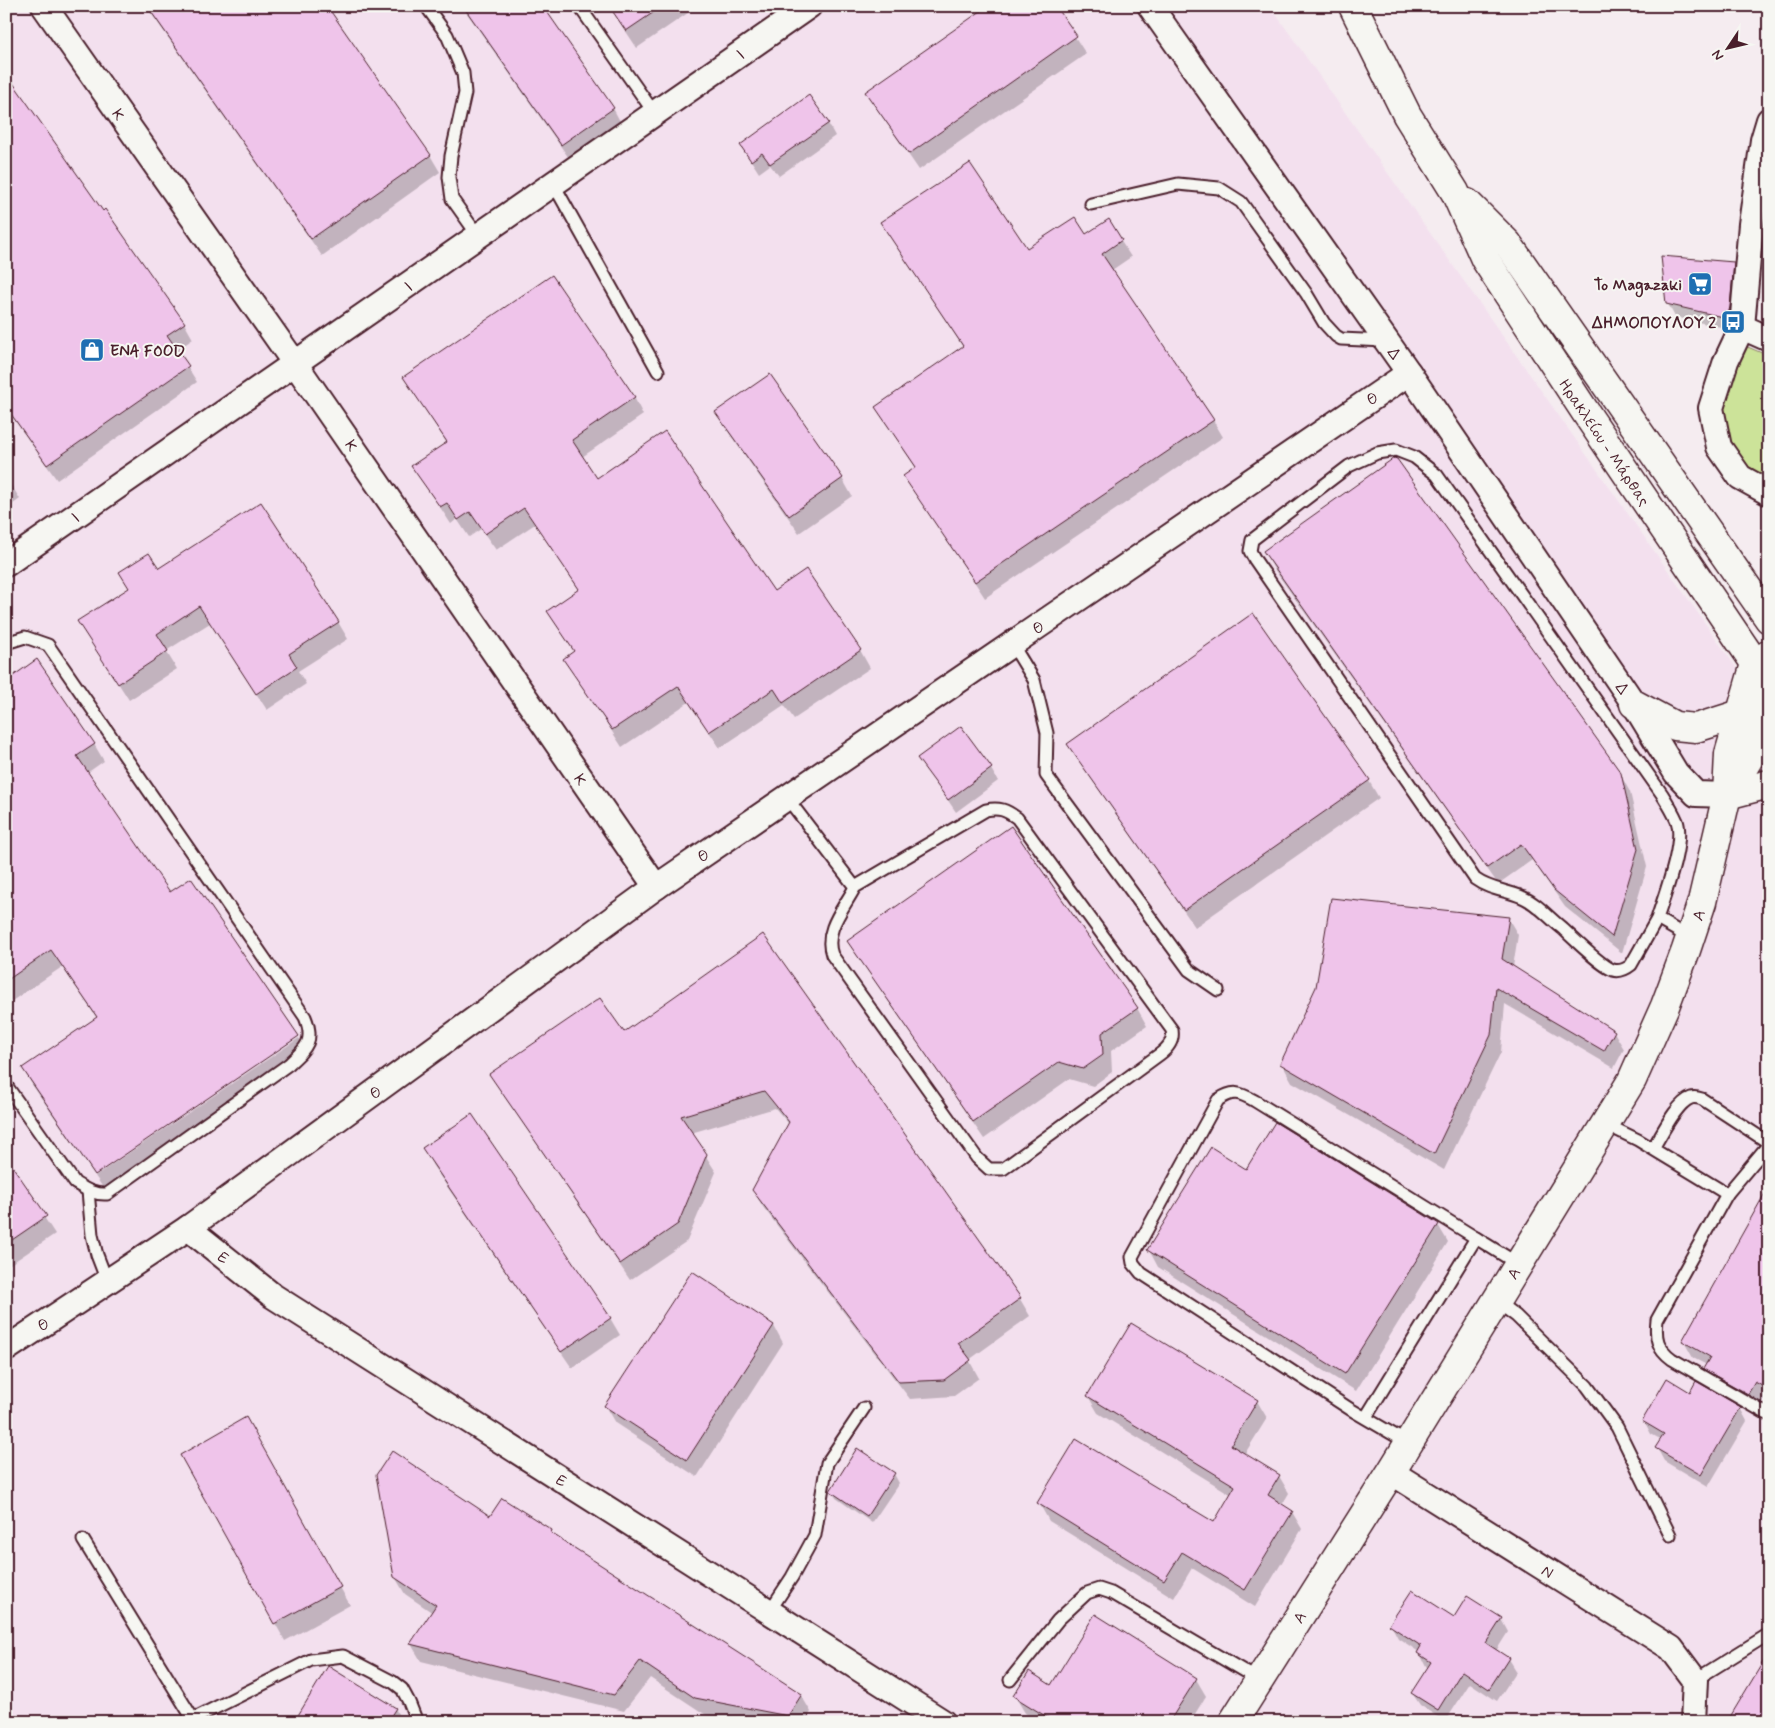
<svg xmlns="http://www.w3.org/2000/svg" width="1775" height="1728" viewBox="0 0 1775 1728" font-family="Mynerve,sans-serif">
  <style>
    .built { fill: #f3e0ee }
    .green { fill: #cce399; stroke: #8b8162 }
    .shadow { fill: #0003 }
    .building { fill: #efc4ea; stroke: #4a1f2b }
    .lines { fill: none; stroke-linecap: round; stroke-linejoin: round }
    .service-casing { stroke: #4a1f2b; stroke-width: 15 }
    .minor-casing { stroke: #4a1f2b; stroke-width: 28 }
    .tertiary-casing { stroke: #4a1f2b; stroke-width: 31 }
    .primary-casing { stroke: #4a1f2b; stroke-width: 31 }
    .service { stroke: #f6f6f2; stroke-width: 11 }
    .minor { stroke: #f6f6f2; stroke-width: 24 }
    .tertiary { stroke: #f6f6f2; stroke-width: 28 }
    .primary { stroke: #f6f6f2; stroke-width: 28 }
    .labels { text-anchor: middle; stroke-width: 4; stroke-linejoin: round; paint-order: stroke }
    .street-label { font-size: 16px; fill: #4a1f2b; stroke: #f6f6f2 }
    .poi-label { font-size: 16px; font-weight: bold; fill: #4a1f2b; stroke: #f6f6f2; text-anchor: end }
  </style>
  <rect width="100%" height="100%" fill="#f5ecf0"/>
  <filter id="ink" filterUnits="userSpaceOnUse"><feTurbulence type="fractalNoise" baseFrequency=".02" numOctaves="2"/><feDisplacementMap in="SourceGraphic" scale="10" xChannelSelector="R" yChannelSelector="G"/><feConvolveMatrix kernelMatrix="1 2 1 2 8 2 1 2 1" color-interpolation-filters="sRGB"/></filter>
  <g filter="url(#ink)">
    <path class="built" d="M6 6H1270L1769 714V1722H6Z"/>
    <path class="green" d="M1743 345 1769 356V474L1766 477 1724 459 1715 394Z"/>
    <g class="shadow">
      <path d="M146 6H325L430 155 440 172 322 256Z"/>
      <path d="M462 6H541L613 108 622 125 571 161Z"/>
      <path d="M609 6H698L637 48Z"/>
      <path d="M1055 6 1086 54 919 170 877 109 867 92Z"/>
      <path d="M6 91 102 213 184 323 193 339 177 350 197 382 57 480 6 408Z"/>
      <path d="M828 123 835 136 779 176 770 165 759 173 741 145Z"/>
      <path d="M1108 221 1131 257 1112 270 1213 420 1223 437 985 598 905 476 916 468 877 408 963 347 892 239 1027 250 1086 235Z"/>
      <path d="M1733 264 1740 276 1734 330 1675 317 1668 304Z"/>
      <path d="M404 377 634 397 643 415 582 457 597 479 860 650 870 668 794 719 784 705 720 748 689 702 622 747 565 659 575 652 580 591 535 524 496 550 481 529 469 537 457 519 451 524 413 466 447 443Z"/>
      <path d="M717 413 842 478 852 496 799 533 727 430Z"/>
      <path d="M6 477 20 499 6 509Z"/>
      <path d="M1264 551 1620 774 1630 792 1647 867 1622 953 1565 907 1532 860 1498 884 1274 569Z"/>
      <path d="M158 570 338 622 348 639 298 671 306 684 267 710 210 623 166 651 177 669 129 700 79 622Z"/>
      <path d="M6 682 94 744 104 761 87 773 170 894 297 1036 94 1174 33 1086 23 1069 97 1018 62 967 6 1005Z"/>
      <path d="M1069 744 1369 781 1379 798 1195 927 1079 761Z"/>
      <path d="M919 758 991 769 998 781 956 812Z"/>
      <path d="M1508 918 1518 935 1513 967 1614 1032 1624 1049 1614 1068 1505 1004 1501 1052 1444 1170 1292 1082 1282 1064Z"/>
      <path d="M763 936 1020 1299 1030 1316 969 1360 979 1378 954 1396 910 1399 763 1207 753 1190 789 1124 775 1108 691 1133 716 1172 687 1241 630 1280 501 1091 491 1074 624 1034Z"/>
      <path d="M849 941 1137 1008 1147 1026 1111 1051 1112 1072 1093 1086 1069 1079 984 1139 859 958Z"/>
      <path d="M299 1038 308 1054 106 1192 95 1176Z"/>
      <path d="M1275 1124 1438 1225 1448 1242 1356 1391 1158 1267 1149 1250 1246 1171Z"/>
      <path d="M424 1148 610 1318 620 1335 572 1368 433 1166Z"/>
      <path d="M6 1159 55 1234 6 1267Z"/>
      <path d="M1769 1188V1401L1765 1399 1758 1411 1715 1386 1705 1369 1707 1365 1693 1358 1683 1340Z"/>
      <path d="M692 1273 774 1326 783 1343 697 1477 615 1423 605 1406Z"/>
      <path d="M1690 1393 1740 1408 1747 1421 1708 1487 1664 1461 1657 1448 1662 1440 1651 1434 1644 1421Z"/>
      <path d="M1088 1396 1257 1401 1267 1418 1244 1455 1279 1476 1289 1493 1282 1505 1292 1512 1302 1529 1255 1607 1192 1568 1174 1598 1049 1521 1039 1503 1215 1524 1232 1495 1098 1413Z"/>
      <path d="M246 1419 350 1605 285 1641 181 1455Z"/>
      <path d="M894 1474 899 1483 872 1523 836 1498 832 1490Z"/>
      <path d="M491 1517 551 1531 554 1536 801 1695 811 1712 805 1722H740L706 1715 650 1678 624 1711 421 1661 411 1644 433 1613 405 1594 395 1577Z"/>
      <path d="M1454 1618 1501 1619 1508 1632 1496 1651 1508 1659 1516 1672 1497 1701 1470 1683 1445 1722 1420 1705 1412 1693 1428 1668 1426 1666 1419 1652 1398 1638 1391 1625Z"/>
      <path d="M1196 1679 1206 1696 1190 1722H1038L1025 1713 1015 1696 1051 1687Z"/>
      <path d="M395 1708 402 1722H295Z"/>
    </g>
    <g class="building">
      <path d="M147 6H327L431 155 311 239Z"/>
      <path d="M463 6H543L614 108 561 145Z"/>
      <path d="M609 6H663L626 31Z"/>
      <path d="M988 6H1056L1077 36 909 154 865 92Z"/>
      <path d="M6 73 103 211 105 209 185 323 167 335 189 366 47 465 6 407Z"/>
      <path d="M809 95 829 123 770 164 762 153 751 161 740 145Z"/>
      <path d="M970 163 1027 248 1075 217 1086 234 1109 219 1122 240 1102 254 1214 420 975 582 903 476 916 467 875 407 963 346 880 222Z"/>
      <path d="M1661 256 1734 262 1730 307 1727 318 1666 304Z"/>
      <path d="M552 275 635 397 572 440 597 478 665 431 774 591 806 569 861 650 783 703 774 689 709 732 678 686 612 730 563 659 574 651 547 611 579 589 524 508 485 534 470 512 458 520 447 503 440 507 411 466 447 442 403 377Z"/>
      <path d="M770 374 843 478 789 516 715 412Z"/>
      <path d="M1394 458 1397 459 1621 773 1638 849 1612 937 1554 890 1521 844 1487 868 1263 551Z"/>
      <path d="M261 502 339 622 289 654 297 667 256 694 199 606 157 634 168 651 118 684 77 621 129 588 119 572 149 553 159 568Z"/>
      <path d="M1253 613 1370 780 1184 910 1067 744Z"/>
      <path d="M37 659 95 744 77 756 170 892 191 878 299 1036 95 1175 22 1068 97 1017 51 950 6 981V681Z"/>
      <path d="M961 726 992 768 948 800 917 758Z"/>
      <path d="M1011 826 1138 1008 1102 1033 1103 1055 1083 1069 1059 1062 973 1122 847 941Z"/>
      <path d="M1331 898 1509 917 1502 959 1615 1031 1604 1051 1496 988 1491 1035 1434 1154 1280 1064 1316 987Z"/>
      <path d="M763 934 1021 1298 958 1343 971 1360 944 1380 899 1382 752 1190 789 1122 764 1091 681 1116 707 1154 678 1224 620 1264 489 1074 600 998 624 1032Z"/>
      <path d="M472 1114 611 1318 561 1352 422 1148Z"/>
      <path d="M1275 1122 1439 1224 1345 1374 1147 1250 1211 1147 1246 1169Z"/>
      <path d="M6 1157 47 1216 6 1244Z"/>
      <path d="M1769 1186V1390L1755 1382 1748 1394 1703 1369 1710 1357 1682 1341Z"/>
      <path d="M692 1271 774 1325 687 1460 604 1406Z"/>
      <path d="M1131 1323 1258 1400 1231 1445 1280 1475 1268 1495 1293 1511 1245 1590 1182 1552 1164 1581 1037 1503 1076 1439 1214 1522 1235 1486 1087 1396Z"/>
      <path d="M1667 1378 1690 1392 1696 1381 1741 1407 1701 1475 1655 1448 1664 1434 1642 1421Z"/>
      <path d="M246 1417 341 1587 274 1624 180 1455Z"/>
      <path d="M857 1448 895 1473 867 1516 830 1491Z"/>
      <path d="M392 1451 490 1516 502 1498 552 1530 551 1533 802 1694 788 1716 695 1698 640 1661 614 1695 410 1644 436 1605 394 1577 376 1475Z"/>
      <path d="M1412 1590 1454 1617 1467 1596 1502 1618 1486 1643 1509 1658 1489 1689 1462 1671 1438 1710 1411 1693 1431 1662 1417 1653 1421 1646 1389 1625Z"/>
      <path d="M1095 1614 1197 1678 1169 1722H1055L1013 1696 1029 1671 1051 1685Z"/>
      <path d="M1769 1652V1722H1727Z"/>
      <path d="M328 1666 396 1708 387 1722H294Z"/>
    </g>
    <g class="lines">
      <defs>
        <g id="service">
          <path d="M426 6 447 35 463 73 465 93 451 156 449 177 452 199 479 237"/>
          <path d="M579 6 655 114"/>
          <path d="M554 185 658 371"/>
          <path d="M1091 204 1178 184 1219 188 1241 202 1306 293 1324 323 1336 336 1341 339 1385 341"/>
          <path d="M6 643 25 637 48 645 305 1017C315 1041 306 1048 289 1064L107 1194C94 1195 85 1189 75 1183L6 1085"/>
          <path d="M1012 644 1034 680 1047 733 1046 775 1189 970 1218 990"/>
          <path d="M787 798 855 887 986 810C999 807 1006 810 1017 818L1172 1030C1174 1041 1168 1048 1160 1054L1003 1169H989L977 1158 832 955C823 931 844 908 855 887"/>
          <path d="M1657 919 1631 965C1626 969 1620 972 1613 970 1601 966 1573 938 1562 928 1549 918 1537 903 1522 897 1506 890 1490 890 1475 879L1255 560 1250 551 1252 540 1349 466 1377 453 1396 450 1414 457 1437 475 1662 794C1667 802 1673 812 1677 821 1685 843 1664 896 1657 919L1690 938"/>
          <path d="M1605 1124 1638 1140 1727 1194 1769 1144"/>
          <path d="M1653 1148C1661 1136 1676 1103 1691 1098 1694 1097 1699 1098 1702 1099L1769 1143"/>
          <path d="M88 1191 92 1235 97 1255 107 1281"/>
          <path d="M1727 1194 1657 1320C1655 1338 1657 1348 1672 1359L1769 1415"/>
          <path d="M1496 1301 1516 1316 1587 1386 1617 1427 1670 1535"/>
          <path d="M1366 1417 1476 1238 1518 1264"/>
          <path d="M1408 1443 1350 1409 1141 1273 1133 1263 1132 1257 1218 1100C1233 1090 1239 1092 1255 1101L1476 1238"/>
          <path d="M83 1540 193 1719"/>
          <path d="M769 1612 792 1577 815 1535 827 1463 864 1408"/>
          <path d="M1010 1680 1058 1620 1087 1593 1099 1589 1111 1593 1259 1680"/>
          <path d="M1695 1680 1769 1634"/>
          <path d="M187 1722 311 1660 343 1656 393 1682 402 1689 409 1702 417 1722"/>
        </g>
        <g id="minor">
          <path d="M44 6 296 365 656 887"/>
          <path d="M1150 6 1409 373 1634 704 1676 773 1696 794 1727 795"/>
          <path d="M1769 120 1763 140 1751 224 1742 327 1726 361 1711 408 1719 447 1740 477 1769 493"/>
          <path d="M1742 327 1769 339"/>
          <path d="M6 564 809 6"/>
          <path d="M188 1228 273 1296 943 1722"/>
          <path d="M6 1349 188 1228 656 887 1409 373"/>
          <path d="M1391 1472 1671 1648 1695 1680 1693 1722"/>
        </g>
        <g id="tertiary">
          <path d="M1634 704 1675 726 1696 728 1740 714"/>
          <path d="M1728 793 1751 755 1759 722 1769 696"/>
          <path d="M1233 1722 1391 1472 1632 1080 1665 1006 1686 950 1702 902 1727 795 1729 754 1755 664 1769 654"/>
        </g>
        <g id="primary">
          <path d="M1353 6 1407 115 1455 192 1485 259 1590 419 1769 684"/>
          <path d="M1467 203 1508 244 1769 619"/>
          <path d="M1727 795 1769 784"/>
        </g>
      </defs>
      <use href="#service" class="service-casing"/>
      <use href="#minor" class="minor-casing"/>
      <use href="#tertiary" class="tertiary-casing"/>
      <use href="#primary" class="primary-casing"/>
      <use href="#service" class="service"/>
      <use href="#minor" class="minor"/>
      <use href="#tertiary" class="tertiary"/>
      <use href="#primary" class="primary"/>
    </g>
  </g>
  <defs>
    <symbol id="supermarket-square" viewBox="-11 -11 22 22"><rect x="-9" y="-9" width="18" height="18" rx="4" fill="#1f6fb2" stroke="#f6f6f2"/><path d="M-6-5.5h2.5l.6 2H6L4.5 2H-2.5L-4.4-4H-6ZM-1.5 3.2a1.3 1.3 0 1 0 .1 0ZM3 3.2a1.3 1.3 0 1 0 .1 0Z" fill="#fff"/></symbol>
    <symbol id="bus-square" viewBox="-11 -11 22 22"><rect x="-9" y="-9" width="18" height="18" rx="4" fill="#1f6fb2" stroke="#f6f6f2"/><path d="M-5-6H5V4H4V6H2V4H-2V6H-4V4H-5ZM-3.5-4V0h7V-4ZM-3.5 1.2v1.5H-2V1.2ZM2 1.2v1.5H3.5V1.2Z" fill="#fff"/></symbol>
    <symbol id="shop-square" viewBox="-11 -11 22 22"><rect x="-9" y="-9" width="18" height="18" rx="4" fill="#1f6fb2" stroke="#f6f6f2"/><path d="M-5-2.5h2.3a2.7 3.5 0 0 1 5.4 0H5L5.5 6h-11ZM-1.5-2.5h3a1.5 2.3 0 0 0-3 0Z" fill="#fff"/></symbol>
  </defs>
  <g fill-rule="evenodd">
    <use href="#supermarket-square" x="1686" y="270" width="28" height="28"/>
    <use href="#bus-square" x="1719" y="308" width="28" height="28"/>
    <use href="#shop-square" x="78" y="336" width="28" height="28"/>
  </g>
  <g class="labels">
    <g class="street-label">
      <text transform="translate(740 54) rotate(-35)" y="6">Ι</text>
      <text transform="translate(119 114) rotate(55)" y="6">Κ</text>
      <text transform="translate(408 286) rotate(-35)" y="6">Ι</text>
      <text transform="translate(1395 353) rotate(55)" y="6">Δ</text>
      <text transform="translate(1372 398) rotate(-34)" y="6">Θ</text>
      <text transform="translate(1605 442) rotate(56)" y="6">Ηρακλείου - Μάρθας</text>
      <text transform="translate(352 445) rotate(55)" y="6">Κ</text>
      <text transform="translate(75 517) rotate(-35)" y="6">Ι</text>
      <text transform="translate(1038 627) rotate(-34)" y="6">Θ</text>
      <text transform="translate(1623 688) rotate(56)" y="6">Δ</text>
      <text transform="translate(581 779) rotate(55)" y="6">Κ</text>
      <text transform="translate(703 855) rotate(-34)" y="6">Θ</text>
      <text transform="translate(1698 915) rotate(-72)" y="6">Α</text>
      <text transform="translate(375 1092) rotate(-36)" y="6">Θ</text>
      <text transform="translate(224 1257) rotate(38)" y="6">Ε</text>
      <text transform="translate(1513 1273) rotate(-59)" y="6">Α</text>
      <text transform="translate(43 1324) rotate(-34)" y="6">Θ</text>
      <text transform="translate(562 1480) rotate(32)" y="6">Ε</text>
      <text transform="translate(1548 1571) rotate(32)" y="6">Ν</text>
      <text transform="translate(1299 1617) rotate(-58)" y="6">Α</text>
    </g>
    <g class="poi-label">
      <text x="1682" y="290">To Magazaki</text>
      <text x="1716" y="328">ΔΗΜΟΠΟΥΛΟΥ 2</text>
      <text x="110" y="356" text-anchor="start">ENA FOOD</text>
    </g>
  </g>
  <rect width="1775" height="1728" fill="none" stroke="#f6f6f2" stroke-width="25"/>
  <rect x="12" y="12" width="1750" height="1703" fill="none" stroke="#4a1f2b" stroke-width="2" filter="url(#ink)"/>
  <g transform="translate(1728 48) rotate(235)" stroke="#f6f6f2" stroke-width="4" paint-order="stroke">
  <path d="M0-4L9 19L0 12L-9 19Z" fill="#4a1f2b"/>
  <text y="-8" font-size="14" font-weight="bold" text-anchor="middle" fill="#4a1f2b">N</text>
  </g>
</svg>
